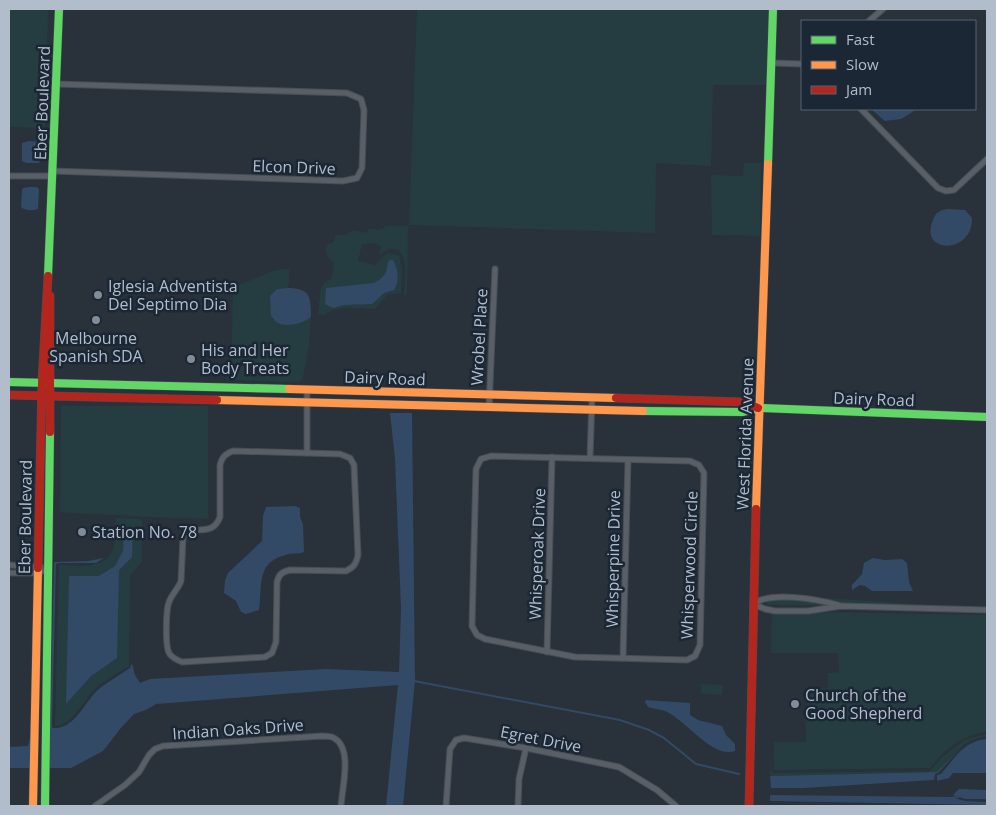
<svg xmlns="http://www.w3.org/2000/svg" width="996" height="815" viewBox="0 0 996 815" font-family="'Open Sans',sans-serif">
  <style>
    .green { fill: #253d41 }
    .water { fill: #324a66 }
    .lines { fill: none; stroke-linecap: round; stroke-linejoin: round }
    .stream { stroke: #324a66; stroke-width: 2 }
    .street-casing { stroke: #474d54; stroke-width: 7 }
    .fast-casing { stroke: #474d54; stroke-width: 9 }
    .slow-casing { stroke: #474d54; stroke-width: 9 }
    .jam-casing { stroke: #474d54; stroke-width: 9 }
    .street { stroke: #595f67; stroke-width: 5 }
    .fast { stroke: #63d668; stroke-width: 8 }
    .slow { stroke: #ff974d; stroke-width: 8 }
    .jam { stroke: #b3261e; stroke-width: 8 }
    .poi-dot { fill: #828c98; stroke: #1b2735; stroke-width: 2 }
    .labels { text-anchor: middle; stroke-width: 5; stroke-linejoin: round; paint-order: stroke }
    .street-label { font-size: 16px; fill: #b2bdcb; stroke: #1b2735 }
    .poi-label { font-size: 16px; fill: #b2bdcb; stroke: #1b2735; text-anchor: start }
  </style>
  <rect width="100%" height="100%" fill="#29313a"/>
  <g class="green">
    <path d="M9 9H48L45 128 9 127Z"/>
    <path d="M417 9H769L766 85H713L711 166 656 163 655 233 409 225Z"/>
    <path d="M744 163H761L760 236 712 235 711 175 743 176Z"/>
    <path d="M386 226H408L407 295H404C405 278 411 233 379 255L381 246 374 243 362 244 358 261 375 265 387 253 399 255 402 270 401 293 387 295 376 308 373 309C358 309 337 304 325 315L318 314 321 288 324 283 332 278 334 262C327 258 324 252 328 244L334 242 335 235H345L354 230 366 233 369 228C377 229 380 232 386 226Z"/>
    <path d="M289 269V285L287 288 277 289 271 316C273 318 274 320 276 322 285 328 303 324 311 317L309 345 303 378 300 382 227 380 226 375H231L233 286C253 283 268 268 289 269Z"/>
    <path d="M61 406H208V519L146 517 60 512Z"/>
    <path d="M116 518 142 519V562L130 575 129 666C118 673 107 679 98 686 84 698 73 726 55 726L59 565C77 565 108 571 114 546 116 538 115 528 116 518Z"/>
    <path d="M767 594 914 604 877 606 767 605Z"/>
    <path d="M821 612 987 615V731C959 738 948 746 930 768L774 770V742H806C806 724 803 705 814 690L828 688V673L839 672 838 653H771L772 613 801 614Z"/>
    <path d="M701 684 723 685 722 695 701 694Z"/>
    <path d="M987 734V736C964 738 952 756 937 772L770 776V746L771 770 773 773 930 771 943 756 966 739Z"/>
  </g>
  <g class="water">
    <path d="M871 109H917L901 119 885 121Z"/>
    <path d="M29 141 39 142C42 148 42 157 39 163H26L22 161V143Z"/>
    <path d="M29 187H36L39 189 38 209C33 211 25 211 21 207L22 190 23 188Z"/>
    <path d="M948 209 965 210 972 218C973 255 918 254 933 220 936 212 940 210 948 209Z"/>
    <path d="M390 260H393C398 269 400 281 394 290L384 293 372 304 344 305 333 308 325 304 326 288 374 283C384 278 387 273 388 262Z"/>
    <path d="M287 288C310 288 311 296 311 317 303 324 285 328 276 322 274 320 273 318 271 316L270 296 277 289Z"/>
    <path d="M390 413H412L415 680 403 806H386L398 685 156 704 146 710 134 714 120 729 103 751 71 768H49L54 562 88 561 104 558 96 563H59L56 564 52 726 53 728C75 730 85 700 100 688 109 681 120 675 130 668L132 663 135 675 140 683 150 679 326 669 399 672 401 608 395 459Z"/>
    <path d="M295 506 300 508V517L303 524 304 552C300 554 294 553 289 554 255 562 263 583 259 610L246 614 241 612 236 601 224 593 225 580 228 573 262 541 263 516 266 507Z"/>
    <path d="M124 528 133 529 132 557 119 570 117 658 91 676 66 704 69 576H99L115 566 123 551Z"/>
    <path d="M873 558 885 560 902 559 907 563 909 582 913 591H872L865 586 860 585 852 590V585L862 574 864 563Z"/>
    <path d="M646 700 690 703V715L698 720 722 726 726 735 735 744V751C713 759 685 720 667 712 662 709 654 709 648 707L645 702Z"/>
    <path d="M30 738V768H9V747L28 746Z"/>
    <path d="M987 739V773H953L949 778 937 781V775L941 774C955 758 964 741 987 739Z"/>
    <path d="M964 744 939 772 935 774 934 780 804 788H771L770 776 937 772Z"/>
    <path d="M959 789 987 790V799H965L953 795Z"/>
    <path d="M770 795 951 797 965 801 987 802V805L770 801Z"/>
  </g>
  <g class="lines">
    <g class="stream">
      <path d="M414 681 620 720 649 730 664 738 696 764 739 774"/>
      <path d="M950 798 958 797"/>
    </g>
    <defs>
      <g id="street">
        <path d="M869 21 883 9"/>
        <path d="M772 63 802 64"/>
        <path d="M861 109 938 188 946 191 954 190 987 159"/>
        <path d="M53 171 343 181 357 178 362 168 364 110 361 99 347 93 56 84"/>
        <path d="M9 176H53"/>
        <path d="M489 407 495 269"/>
        <path d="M233 451 340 454 350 458 354 465 358 555C356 564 354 567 346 571L290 570C282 572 279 574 277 582L276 642 272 653 265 657 182 662C177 660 172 658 169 653 165 646 166 609 169 602 172 594 178 589 181 581L183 537C196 523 212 538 220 517V465C222 457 225 454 233 451Z"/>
        <path d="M307 453V390"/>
        <path d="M491 456 690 461 699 465 704 473 700 645 695 656 687 660 575 657 485 639 477 635 472 626 476 469 481 459Z"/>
        <path d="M590 458 592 398"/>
        <path d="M9 565 41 567"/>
        <path d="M9 573H38L49 568"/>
        <path d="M753 604 765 609 775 611H808L841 606 987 610"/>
        <path d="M753 604C770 591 817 599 838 605"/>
        <path d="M547 652 552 457"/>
        <path d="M623 658 628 460"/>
        <path d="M95 806 125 785 139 772 149 755 155 749 163 746 322 736C325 736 331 736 334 738 353 748 342 788 341 806"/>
        <path d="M446 806 450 749 456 740 464 738 526 748 619 767 657 790 676 806"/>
        <path d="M518 806 519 779 526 748"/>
      </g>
      <g id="fast">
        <path d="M768 164 773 9"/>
        <path d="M48 276 59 9"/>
        <path d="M9 382 289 389"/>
        <path d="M643 411 742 412 760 408 987 417"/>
        <path d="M45 806 50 432"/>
      </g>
      <g id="slow">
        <path d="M289 389 616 398"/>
        <path d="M217 400 643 411"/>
        <path d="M756 509 768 164"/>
        <path d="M33 806 38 568"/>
      </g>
      <g id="jam">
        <path d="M50 296V432"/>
        <path d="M9 395 217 400"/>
        <path d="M616 398 743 402 758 408"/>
        <path d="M38 568 42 382 48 276"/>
        <path d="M749 806 756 509"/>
      </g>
    </defs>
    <use href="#street" class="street-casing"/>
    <use href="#fast" class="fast-casing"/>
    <use href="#slow" class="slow-casing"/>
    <use href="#jam" class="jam-casing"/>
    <use href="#street" class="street"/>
    <use href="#fast" class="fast"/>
    <use href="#slow" class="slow"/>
    <use href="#jam" class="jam"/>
  </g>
  <g class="poi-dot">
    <circle cx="98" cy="295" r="5"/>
    <circle cx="96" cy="320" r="5"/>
    <circle cx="191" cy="359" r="5"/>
    <circle cx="82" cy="532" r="5"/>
    <circle cx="795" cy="704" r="5"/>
  </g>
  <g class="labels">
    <g class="street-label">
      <text transform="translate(42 103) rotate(-88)" y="6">Eber Boulevard</text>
      <text transform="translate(294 167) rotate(2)" y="6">Elcon Drive</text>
      <text transform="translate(479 337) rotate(-87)" y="6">Wrobel Place</text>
      <text transform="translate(385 378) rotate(2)" y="6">Dairy Road</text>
      <text transform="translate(874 399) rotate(2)" y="6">Dairy Road</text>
      <text transform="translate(745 434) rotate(-88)" y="6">West Florida Avenue</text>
      <text transform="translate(25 517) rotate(-89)" y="6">Eber Boulevard</text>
      <text transform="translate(537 554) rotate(-88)" y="6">Whisperoak Drive</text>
      <text transform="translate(613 559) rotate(-89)" y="6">Whisperpine Drive</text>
      <text transform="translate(689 565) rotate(-88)" y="6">Whisperwood Circle</text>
      <text transform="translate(238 729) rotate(-4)" y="6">Indian Oaks Drive</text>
      <text transform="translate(541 739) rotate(11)" y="6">Egret Drive</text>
    </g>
    <g class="poi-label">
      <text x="108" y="292">Iglesia Adventista<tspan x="108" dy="18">Del Septimo Dia</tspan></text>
      <text x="96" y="344" text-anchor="middle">Melbourne<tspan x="96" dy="18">Spanish SDA</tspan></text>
      <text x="201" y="356">His and Her<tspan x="201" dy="18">Body Treats</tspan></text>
      <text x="92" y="538">Station No. 78</text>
      <text x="805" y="701">Church of the<tspan x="805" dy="18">Good Shepherd</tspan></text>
    </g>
  </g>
  <rect width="996" height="815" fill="none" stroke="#b2bdcb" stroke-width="20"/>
  <rect x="801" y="20" width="175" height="90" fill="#1b2735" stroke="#576371"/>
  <rect x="811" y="36" width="25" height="8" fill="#63d668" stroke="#576371"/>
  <text x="846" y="45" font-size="15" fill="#b2bdcb">Fast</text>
  <rect x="811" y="61" width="25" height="8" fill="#ff974d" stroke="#576371"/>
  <text x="846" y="70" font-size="15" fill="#b2bdcb">Slow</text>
  <rect x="811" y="86" width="25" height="8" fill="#b3261e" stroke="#576371"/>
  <text x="846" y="95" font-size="15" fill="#b2bdcb">Jam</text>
</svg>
